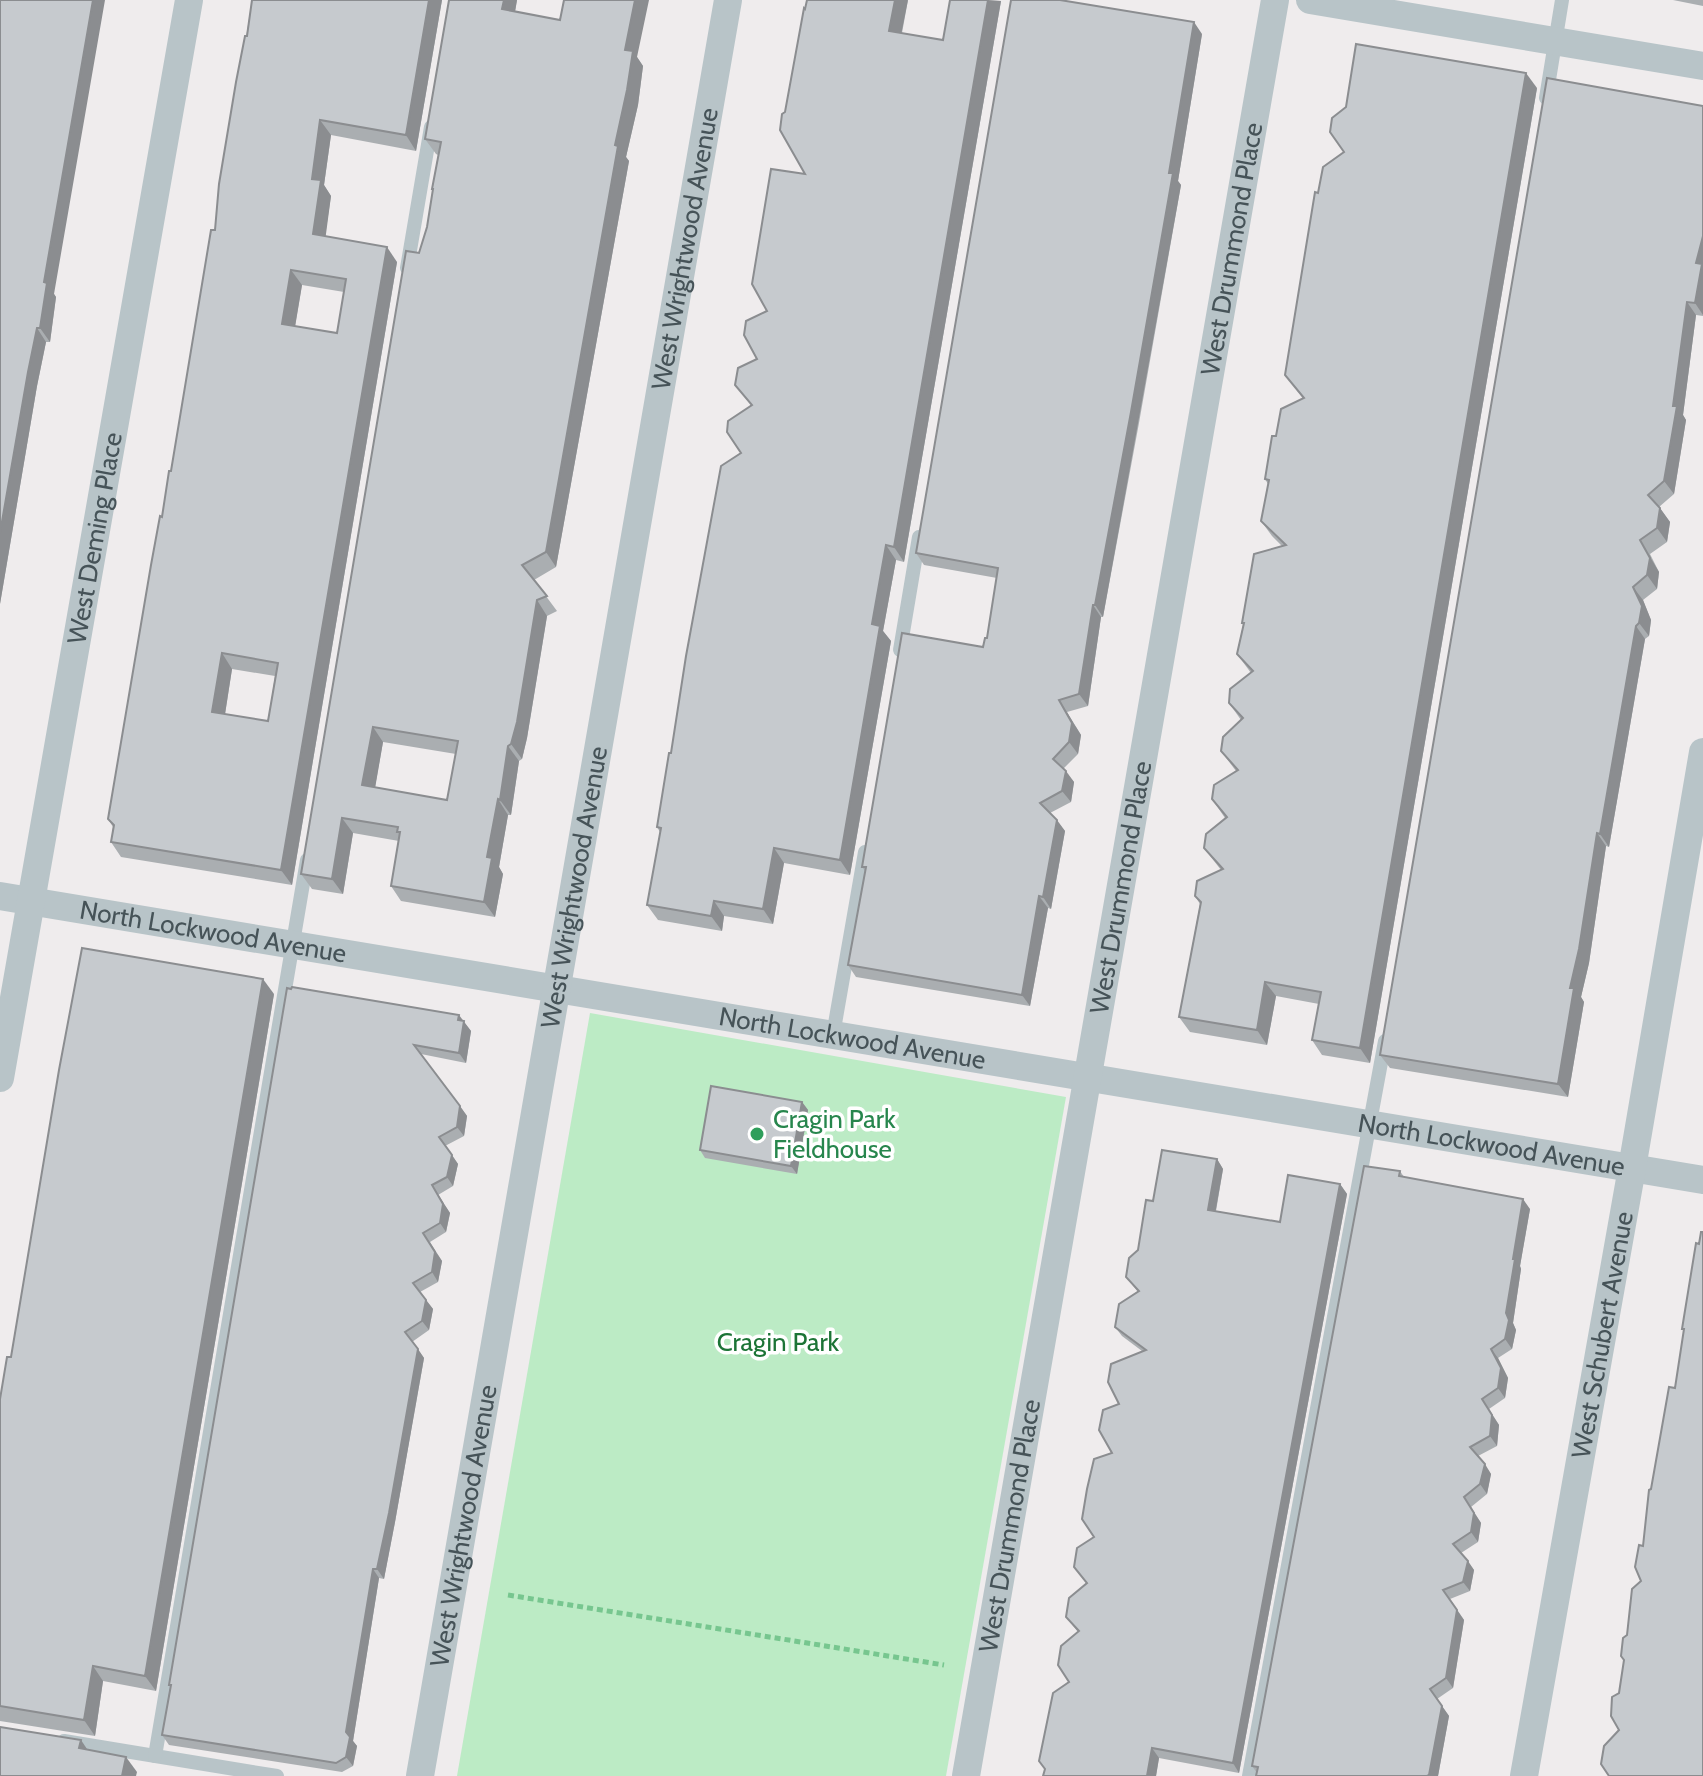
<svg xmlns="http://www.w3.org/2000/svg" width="1703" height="1776" viewBox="0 0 1703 1776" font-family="Cabin,sans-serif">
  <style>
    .green { fill: #bcebc5 }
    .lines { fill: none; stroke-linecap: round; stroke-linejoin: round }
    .path { stroke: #77c68f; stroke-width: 5; stroke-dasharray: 6 4; stroke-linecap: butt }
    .service { stroke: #b8c4c8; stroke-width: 14 }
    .minor { stroke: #b8c4c8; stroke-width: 28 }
    .wall { fill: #aaaeb1; fill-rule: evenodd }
    .shaded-wall { fill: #8b8d90 }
    .building { fill: #c6cace; stroke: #8b8d90; stroke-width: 2; fill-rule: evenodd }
    .leisure-dot { fill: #2e9e5b; stroke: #fff; stroke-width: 3 }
    .labels { text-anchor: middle; stroke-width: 7; stroke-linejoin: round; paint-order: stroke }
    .street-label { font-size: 26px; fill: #465358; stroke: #fff }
    .leisure-label { font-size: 26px; fill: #27864d; stroke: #fff; text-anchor: start }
    .park-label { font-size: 26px; fill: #1c7436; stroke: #fff }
  </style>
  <rect width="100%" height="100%" fill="#efeced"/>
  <path class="green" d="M590 1013 1066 1097 946 1776H457Z"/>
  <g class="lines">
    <path class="path" d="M508 1595 944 1665"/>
    <g class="service">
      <path d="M1546 98 1562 0"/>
      <path d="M407 268 431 127"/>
      <path d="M900 650 919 537"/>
      <path d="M833 1035 865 852"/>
      <path d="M64 1741 277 1776"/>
      <path d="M155 1756 307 860"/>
      <path d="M1249 1776 1385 1041"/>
    </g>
    <g class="minor">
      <path d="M1310 0 1703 66"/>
      <path id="s1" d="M0 896 1703 1180"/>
      <path id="s2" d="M0 1078 189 0"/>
      <path id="s3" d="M420 1776 728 0"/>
      <path id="s4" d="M966 1776 1275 0"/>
      <path id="s5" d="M1524 1776 1632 1168 1703 752"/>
    </g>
  </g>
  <g class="wall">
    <path d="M0 0 54 294 56 297 50 342H46L37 386 0 604Z"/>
    <path d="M252 0H442L416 151 331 135 324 185 331 196 325 236 397 262 292 885 121 857 111 842 113 827 108 819 215 230ZM302 285 344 292 337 333 295 326ZM232 669 275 676 268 721 225 714Z"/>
    <path d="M449 0H517L515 11 637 57 643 66 638 105 626 157 629 161 556 567 534 580 557 611 547 616 527 738 522 759 519 761 511 815H508L499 867 503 874 495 917 401 901 391 886 399 841 353 833 343 894 312 889 301 874 419 253 427 227 433 191 432 189 438 155 436 154 425 139ZM383 742 456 754 447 800 375 787Z"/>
    <path d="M908 0 902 33 943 40 950 0 1001 1 904 562 896 560 883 631 891 641 850 875 784 863 773 924 724 916 722 931 658 920 647 905 660 832 657 827 671 753 741 453 751 405 735 385 757 359 767 311 805 174Z"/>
    <path d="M1673 0H1703V6Z"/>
    <path d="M1202 34 1178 181 1181 185 1139 423 1103 617H1101L1088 706 1067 712 1081 735 1078 754 1063 769 1074 782 1071 802 1050 813 1065 831 1051 909 1048 908 1030 1006 856 977 848 965 865 871 862 867 983 647 987 638 997 578 924 565 916 553Z"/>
    <path d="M1537 88 1370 1063 1322 1055 1312 1040 1319 1004 1276 996 1267 1045 1190 1032 1179 1017 1200 904 1195 896 1221 870 1204 848 1225 818 1212 799 1236 771 1221 751 1241 720 1229 703 1251 673 1237 654 1243 625 1242 623 1282 546 1272 536 1261 521 1268 484 1265 479 1276 436 1303 398 1285 375 1318 193Z"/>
    <path d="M1703 106V316L1696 315 1683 415 1686 420 1674 494 1659 507 1670 522 1667 542 1650 554 1659 572 1657 589 1643 600 1651 620 1649 636 1645 639 1609 847 1606 846 1589 963 1581 997 1584 1002 1568 1097 1390 1068 1380 1055Z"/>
    <path d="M287 988 463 1021 471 1031 466 1063 421 1054 467 1116 464 1136 445 1146 458 1164 453 1186 438 1195 450 1213 446 1232 430 1242 442 1261 438 1282 420 1292 433 1309 429 1330 412 1342 424 1358 395 1522 384 1579 379 1578 353 1741 357 1746 353 1766 342 1772 169 1745 162 1735 170 1687 169 1685Z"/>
    <path d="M274 994 156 1691 103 1681 95 1736 0 1721V1399L11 1357Z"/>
    <path d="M802 1102 808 1110 797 1174 705 1158 700 1150Z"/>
    <path d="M1217 1159 1223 1169 1216 1211 1280 1222 1340 1184 1347 1194 1239 1773 1159 1758 1156 1776H1043L1069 1682 1078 1632 1066 1617 1087 1584 1074 1567 1094 1537 1112 1453 1119 1404 1142 1351 1122 1336 1115 1327 1138 1292 1126 1277 1138 1250 1153 1201Z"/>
    <path d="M1400 1171 1404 1177 1530 1209 1520 1266 1521 1269 1513 1323 1516 1330 1512 1349 1498 1358 1508 1378 1505 1398 1489 1409 1499 1425 1497 1446 1478 1456 1491 1474 1487 1494 1471 1507 1481 1523 1478 1542 1461 1553 1474 1570 1470 1591 1450 1599 1464 1620 1453 1688 1437 1699 1449 1716 1438 1776H1256L1257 1773 1252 1766Z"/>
  </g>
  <g class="shaded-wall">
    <path d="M93 0H105L54 294 56 297 50 342 40 328 44 282Z"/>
    <path d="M429 0H442L416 151 406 135Z"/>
    <path d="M504 0H517L513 24 502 9Z"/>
    <path d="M635 0H649L637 57 643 66 638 105 626 157 629 161 556 567 546 552 625 50Z"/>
    <path d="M895 0H908L899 45 889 31Z"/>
    <path d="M988 0 1001 1 904 562 894 547Z"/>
    <path d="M1194 22 1202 34 1178 181 1181 185 1103 617 1095 605 1169 173Z"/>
    <path d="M1526 73 1537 88 1370 1063 1360 1048Z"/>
    <path d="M320 120 331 135 324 185 331 196 324 249 313 234 312 179Z"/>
    <path d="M1703 236V315L1695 303 1696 263Z"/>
    <path d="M387 247 397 262 292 885 281 870Z"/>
    <path d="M291 270 302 285 293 339 282 324Z"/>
    <path d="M1687 302 1696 315 1683 415 1686 420 1674 494 1664 481 1673 406Z"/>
    <path d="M37 328 46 342 37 386 0 604V533L28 372Z"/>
    <path d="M1660 508 1670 522 1667 542 1657 528Z"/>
    <path d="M1640 540 1659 572 1657 589 1647 575Z"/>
    <path d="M886 545 896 560 883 631 891 641 850 875 840 860 872 624Z"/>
    <path d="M1633 587 1643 600 1651 620 1649 636 1639 623Z"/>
    <path d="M537 600 547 616 527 738 522 759 511 744Z"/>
    <path d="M1093 605 1101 617 1088 706 1079 694Z"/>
    <path d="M1636 626 1645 639 1609 847 1600 834Z"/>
    <path d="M222 653 232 669 223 727 212 712Z"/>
    <path d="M1059 700 1081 735 1078 754 1069 742Z"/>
    <path d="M373 727 383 742 373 800 362 785Z"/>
    <path d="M508 746 519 761 511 815 500 800Z"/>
    <path d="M1066 771 1074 782 1071 802 1062 791Z"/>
    <path d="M498 799 508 815 499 867 503 874 495 917 484 902 487 857Z"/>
    <path d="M342 818 353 833 343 894 332 879Z"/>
    <path d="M1057 820 1065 831 1051 909 1043 897Z"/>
    <path d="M1597 833 1606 846 1589 963 1581 997 1584 1002 1568 1097 1558 1084 1570 988Z"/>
    <path d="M774 848 784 863 773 924 763 909Z"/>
    <path d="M1039 896 1048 908 1030 1006 1022 995Z"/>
    <path d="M714 901 724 916 722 931 711 916Z"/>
    <path d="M263 979 274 994 156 1691 145 1676Z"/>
    <path d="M1265 982 1276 996 1267 1045 1257 1030Z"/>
    <path d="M459 1015 471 1031 466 1063 459 1053Z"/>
    <path d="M802 1102 808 1110 797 1174 791 1166Z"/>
    <path d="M460 1106 467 1116 464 1136 457 1127Z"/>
    <path d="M452 1155 458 1164 453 1186 447 1177Z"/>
    <path d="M1217 1159 1223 1169 1214 1220 1208 1210Z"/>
    <path d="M1340 1184 1347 1194 1239 1773 1233 1763Z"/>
    <path d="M432 1185 450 1213 446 1232 440 1223Z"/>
    <path d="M1523 1199 1530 1209 1520 1266 1521 1269 1513 1323 1516 1330 1512 1349 1505 1339 1506 1313 1513 1259Z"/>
    <path d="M423 1233 442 1261 438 1282 432 1272Z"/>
    <path d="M426 1300 433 1309 429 1330 422 1321Z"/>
    <path d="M418 1349 424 1358 395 1522 384 1579 377 1569Z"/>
    <path d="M1491 1349 1498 1358 1508 1378 1505 1398 1498 1388Z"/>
    <path d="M1482 1399 1499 1425 1497 1446 1490 1436Z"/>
    <path d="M1485 1464 1491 1474 1487 1494 1480 1484Z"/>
    <path d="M1464 1497 1481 1523 1478 1542 1471 1532Z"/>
    <path d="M1468 1561 1474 1570 1470 1591 1463 1582Z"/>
    <path d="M373 1569 379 1578 353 1741 357 1746 353 1766 346 1757V1732Z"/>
    <path d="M1443 1590 1464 1620 1453 1688 1446 1678Z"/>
    <path d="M93 1666 103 1681 95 1736 84 1720Z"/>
    <path d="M1442 1706 1449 1716 1438 1776H1430L1429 1775Z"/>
    <path d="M81 1740 91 1755 79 1748Z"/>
    <path d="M1152 1748 1159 1758 1156 1776H1147Z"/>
    <path d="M126 1757 137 1772 136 1776H122Z"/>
  </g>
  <g class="building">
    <path d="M0 0H93L44 282 47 283 40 328H37L28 372 0 533Z"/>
    <path d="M252 0H429L406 135 320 120 312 179 321 180 313 234 387 247 281 870 111 842 114 825 108 819 151 565 160 516 162 517 169 471H171L211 230H215L219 184 236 82 245 36H247ZM291 270 346 279 337 333 282 324ZM222 653 278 663 268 721 212 712Z"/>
    <path d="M449 0H504L502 9 560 20 564 0H635L625 50 633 51 627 90 615 145 618 146 546 552 522 565 547 596 537 600 517 722 511 744 508 746 500 800 498 799 487 857 492 858 484 902 391 886 400 832H397L398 827 342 818 332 879 301 874 406 251 419 253 427 227 433 189H432L441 142 425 139ZM373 727 458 741 447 800 362 785Z"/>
    <path d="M807 0H895L889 31 943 40 950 0H988L894 547 886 545 872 624 880 626 840 860 774 848 763 909 714 901 711 916 647 905 661 828 657 827 669 753H671L686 656 721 466 741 453 727 432 728 421 752 405 735 385 738 368 757 359 744 335 746 321 767 311 752 284 771 169 805 174 780 130 782 114 785 112 804 8 805 9Z"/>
    <path d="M1011 0H1060L1194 22 1169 173H1173L1131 412 1095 605H1093L1079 694 1059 700 1072 723 1069 742 1053 759 1066 771 1062 791 1040 803 1057 820 1043 897 1039 896 1022 995 848 965 866 867H862L902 633 983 647 985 638H987L998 568 916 553Z"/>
    <path d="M1356 44 1526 73 1360 1048 1312 1040 1321 992 1265 982 1257 1030 1179 1017 1201 902 1195 896 1197 881 1223 869 1204 848 1206 834 1227 817 1212 799 1214 785 1238 770 1221 751 1223 737 1243 718 1229 703 1230 689 1253 671 1237 654 1244 623H1242L1254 554 1286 545 1261 521 1269 480 1265 479 1272 436H1276L1281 409 1304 398 1285 375 1315 192 1318 193 1323 167 1344 152 1330 132 1332 118 1346 107Z"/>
    <path d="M1547 78 1703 106V236L1696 263 1702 264 1695 303 1687 302 1673 406H1677L1664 481 1648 495 1660 508 1657 528 1640 540 1650 558 1647 575 1633 587 1642 606 1639 623 1636 626 1600 834 1597 833 1579 949 1570 988H1574L1558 1084 1380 1055Z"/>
    <path d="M82 948 263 979 145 1676 93 1666 84 1720 0 1706V1399L7 1357H11L59 1070Z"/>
    <path d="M292 987 459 1015 458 1020 464 1021 459 1053 414 1045 460 1106 457 1127 439 1137 452 1155 447 1177 432 1185 443 1204 440 1223 423 1233 435 1252 432 1272 413 1283 426 1300 422 1321 405 1332 418 1349 389 1513 377 1569H373L346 1732 350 1737 346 1757 336 1763 162 1735 171 1685H169L287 988 291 989Z"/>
    <path d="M711 1086 802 1102 791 1166 700 1150Z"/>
    <path d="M1162 1150 1217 1159 1208 1210 1280 1222 1288 1175 1340 1184 1233 1763 1152 1748 1147 1776H1043L1045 1769 1039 1761 1053 1693 1069 1682 1058 1665 1061 1646 1079 1631 1066 1617 1069 1598 1087 1583 1074 1567 1077 1548 1094 1537 1082 1519 1087 1489 1094 1459 1112 1453 1099 1430 1103 1410 1119 1404 1108 1382 1111 1364 1146 1350 1115 1327 1119 1304 1139 1291 1126 1277 1129 1258 1138 1250 1146 1200 1153 1201Z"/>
    <path d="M1364 1166 1400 1171 1399 1176 1523 1199 1513 1259H1515L1506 1313 1509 1320 1505 1339 1491 1349 1501 1368 1498 1388 1482 1399 1492 1415 1490 1436 1470 1447 1485 1464 1480 1484 1464 1497 1474 1513 1471 1532 1453 1544 1468 1561 1463 1582 1443 1590 1457 1610 1446 1678 1430 1689 1442 1706 1429 1775 1427 1776H1256L1258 1767 1252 1766Z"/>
    <path d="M1701 1232H1703V1776H1609L1601 1764 1604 1746 1619 1730 1611 1716 1612 1697 1619 1693 1624 1660 1621 1656 1623 1638 1627 1635 1632 1589 1641 1581 1635 1567 1639 1545 1643 1546 1649 1490 1651 1489 1669 1387 1675 1388 1684 1329H1682L1696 1243 1699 1244Z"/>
    <path d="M0 1727 81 1740 79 1748 126 1757 122 1776H0Z"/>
  </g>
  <circle class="leisure-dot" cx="757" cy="1134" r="8"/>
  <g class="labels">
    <g class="street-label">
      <text dy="9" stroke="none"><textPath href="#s3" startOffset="1550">West Wrightwood Avenue</textPath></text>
      <text dy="9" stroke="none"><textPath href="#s4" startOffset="1550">West Drummond Place</textPath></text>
      <text dy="9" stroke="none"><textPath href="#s2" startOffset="548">West Deming Place</textPath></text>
      <text dy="9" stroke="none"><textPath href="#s3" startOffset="902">West Wrightwood Avenue</textPath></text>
      <text dy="9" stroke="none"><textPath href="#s4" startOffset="902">West Drummond Place</textPath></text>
      <text dy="9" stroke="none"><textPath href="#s1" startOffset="216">North Lockwood Avenue</textPath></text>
      <text dy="9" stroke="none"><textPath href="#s1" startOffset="864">North Lockwood Avenue</textPath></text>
      <text dy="9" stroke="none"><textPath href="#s1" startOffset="1512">North Lockwood Avenue</textPath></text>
      <text dy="9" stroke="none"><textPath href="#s5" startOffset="448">West Schubert Avenue</textPath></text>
      <text dy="9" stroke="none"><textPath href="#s3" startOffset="254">West Wrightwood Avenue</textPath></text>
      <text dy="9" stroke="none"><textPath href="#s4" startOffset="254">West Drummond Place</textPath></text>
    </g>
    <g class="leisure-label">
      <text x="773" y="1128">Cragin Park<tspan x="773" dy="30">Fieldhouse</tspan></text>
    </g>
    <g class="park-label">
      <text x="778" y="1351">Cragin Park</text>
    </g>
  </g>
</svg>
